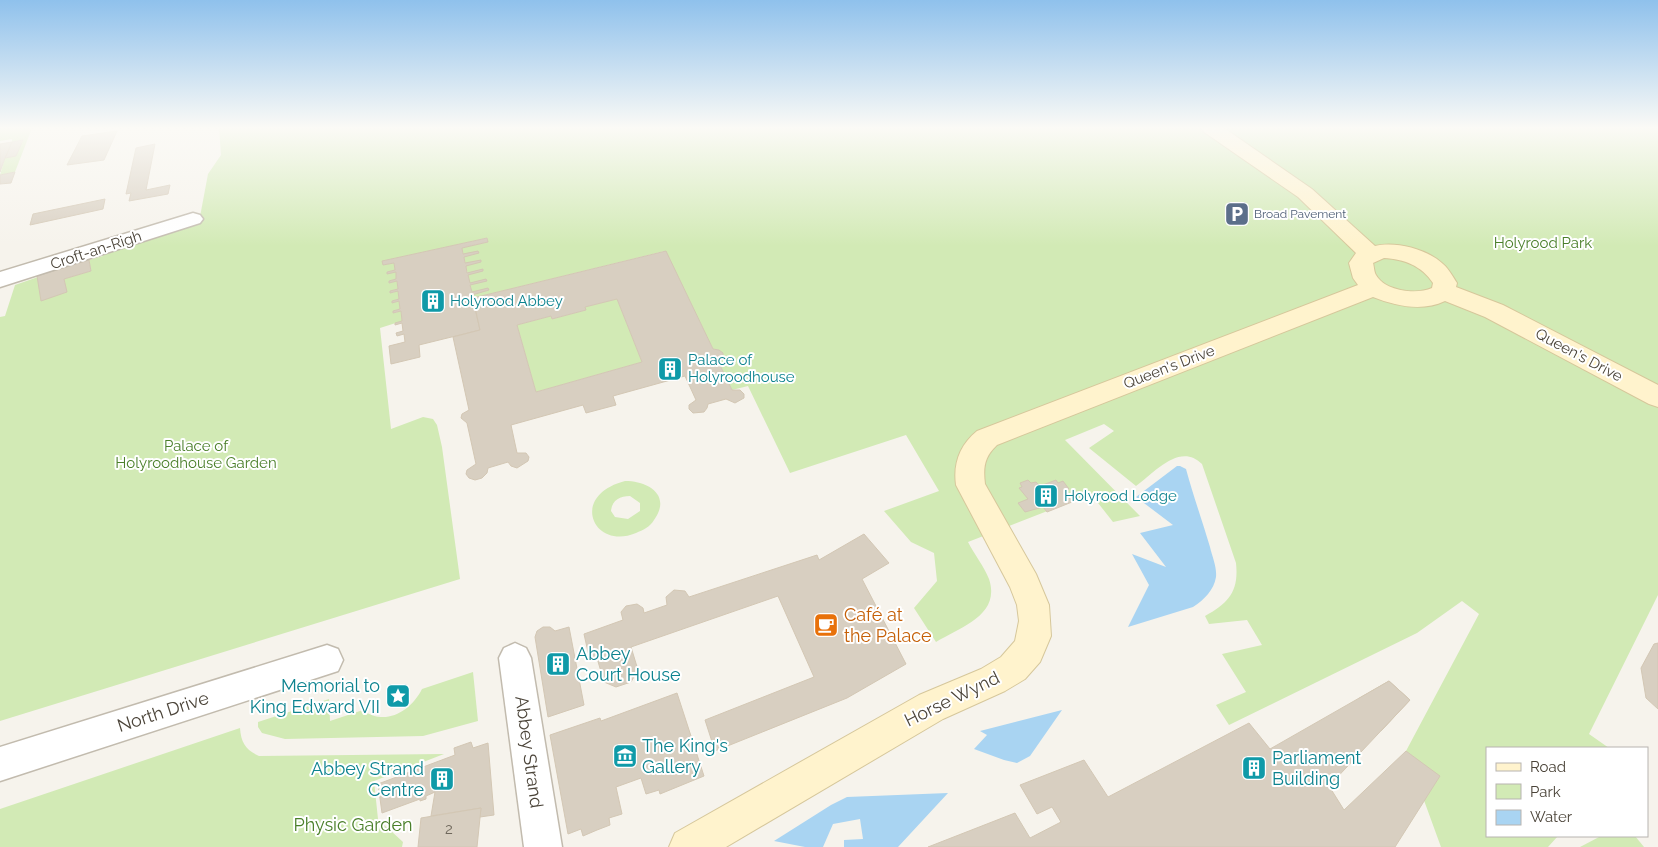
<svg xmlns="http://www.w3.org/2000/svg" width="1658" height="847" viewBox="0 0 1658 847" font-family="Raleway,sans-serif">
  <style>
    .green { fill: #d2eab5; fill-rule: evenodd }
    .water { fill: #a9d4f2 }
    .building { fill: #d8cfc1; stroke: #d3c7b4; fill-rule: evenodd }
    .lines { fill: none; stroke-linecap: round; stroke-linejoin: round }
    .street-casing { stroke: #c2bbae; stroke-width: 3 }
    .secondary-casing { stroke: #d6c79b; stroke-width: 2 }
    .street { fill: #fff; fill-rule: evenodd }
    .secondary { fill: #fff3cd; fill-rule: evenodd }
    .labels { text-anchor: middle; stroke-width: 4; stroke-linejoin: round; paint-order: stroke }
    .far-service-label { font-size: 12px; fill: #4e5e75; stroke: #fff; text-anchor: start }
    .park-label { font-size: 15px; fill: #4a7f2a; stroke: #fff }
    .street-label { font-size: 15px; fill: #4b4439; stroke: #fff }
    .culture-label { font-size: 15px; fill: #0d838f; stroke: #fff; text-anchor: start }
    .near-number-label { font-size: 15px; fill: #6e675b }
    .near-food-label { font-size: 18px; fill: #c56008; stroke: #fff; text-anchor: start }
    .near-culture-label { font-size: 18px; fill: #0d838f; stroke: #fff; text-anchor: start }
    .near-street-label { font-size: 18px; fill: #4b4439; stroke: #fff }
    .near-park-label { font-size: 18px; fill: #4a7f2a; stroke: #fff }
  </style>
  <rect width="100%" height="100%" fill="#f6f3ec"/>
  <g class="green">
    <path d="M0 128H32L15 172 0 175 5 158 16 156 22 140 12 142V139L0 141Z"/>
    <path d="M219 128H1658V595L1589 734 1609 748H1487V836H1558L1548 847H1441L1406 751 1479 614 1462 601 1417 633 1229 725 1216 705 1246 692 1222 654 1262 645 1247 620 1209 624 1205 616C1229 603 1239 591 1236 563L1202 464C1180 442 1155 472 1136 486L1089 448 1114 431 1104 424 1065 440 1140 516 1113 522 1091 494 968 542C974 554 984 566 989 579 1001 615 961 627 936 642L914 608 937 581 934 553 911 542 884 511 939 491 906 435 790 473 748 386 732 390 718 361 723 357 722 353 719 350 713 349 665 251 473 298 462 248 488 242 487 238 383 261V265L394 263 395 270 387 272V273L396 272V279L389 281V283L397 281 398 289 390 291 391 293 398 291 399 299 392 301V303L399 301 400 309 393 311 394 313 401 311 402 321 380 328 391 429 423 417 433 419 437 425 442 447 460 579 0 721V317L5 316 15 285 38 277 41 300 66 292 64 279 91 271 89 260 103 256 104 252 199 222 208 174 221 155Z"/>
    <path d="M617 299 642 362 536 392 517 325 551 316 552 319 586 310 585 307Z"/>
    <path d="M625 481C648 481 672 495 654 520 650 527 643 530 636 533 594 551 568 496 625 481ZM630 496 640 503V511L628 519 615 517 611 511C612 500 620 496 630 496Z"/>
    <path d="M473 672 478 721 423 736 285 739 262 733 258 727V722L329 699 330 721 363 710C385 727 411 711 422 689Z"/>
    <path d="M240 728C241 743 246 750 259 756L444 754 374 781 378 819 403 842 402 847H0V809Z"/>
    <path d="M1601 836H1635L1644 847H1580Z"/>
  </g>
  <g class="water">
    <path d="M1177 466H1180L1186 469C1193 495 1202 520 1210 547 1212 556 1217 567 1216 577 1214 590 1204 600 1193 607L1128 627 1149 585 1132 554 1166 567 1140 533 1173 525 1136 497Z"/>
    <path d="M1062 710 1030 756 1017 763 1004 760 974 749 987 735 980 731Z"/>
    <path d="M948 793 898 847H844V840L863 839 860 819 833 824 823 847H805L774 841 831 805 847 797Z"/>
  </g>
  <g class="building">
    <path d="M117 131 104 160 67 165 82 136Z"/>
    <path d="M23 140 16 156 5 158 12 142Z"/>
    <path d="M12 142 5 158 0 172V144Z"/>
    <path d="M155 144 146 190 170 185 168 194 129 201 131 193 126 194 136 148Z"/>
    <path d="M15 172 11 183 0 184V175Z"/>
    <path d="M105 199 103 209 30 225 33 214Z"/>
    <path d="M487 238 488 242 462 248 463 254 478 251 479 253 464 257 465 263 481 260V262L466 266 467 273 483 269V271L468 275 470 283 486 279 487 281 470 285 472 292 488 288 489 290 472 295 480 330 419 345 420 357 391 364 389 346 405 342 404 334 397 336 396 333 403 331 402 323 395 325V323L402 321 401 311 393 313V311L400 309 399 301 392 303V301L399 299 398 291 390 293V291L398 289 397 281 389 283V281L396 279V272L387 274V272L395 270 394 263 383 265 382 261Z"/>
    <path d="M666 251 713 349 719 350 723 353V357L718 361 732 390H740L744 394V398L735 403 726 399 708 404 707 408 704 412 693 413 689 409V405L696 400 685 376 613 396 616 405 586 413 583 405 511 425 517 453H526L529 457 528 461 517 468 511 466 508 462 488 468 487 473 482 478 475 480 469 478 466 474 467 470 476 464 467 423 461 418 462 414 469 410 453 337 480 330 473 298ZM617 299 642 362 536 392 517 325 551 316 552 319 586 310 585 307Z"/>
    <path d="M89 260 91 271 64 279 67 292 41 301 37 276Z"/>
    <path d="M1028 480 1031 483 1036 482 1040 486 1056 480 1058 483 1063 481 1069 489 1065 491 1072 502 1047 512 1043 507 1025 512 1018 503 1028 499 1019 488 1022 487 1020 483Z"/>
    <path d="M864 534 889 563 862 579 906 664 847 698 715 751 705 720 814 677 778 596 631 647 638 670 631 682 616 687 604 682 597 658 590 661 584 634 623 620 621 612 626 606 637 604 643 608 644 613 667 605 666 597 674 590 685 591 689 597 817 555 819 560Z"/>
    <path d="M543 627H550L555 631 569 627 584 705 548 717 535 637 537 631Z"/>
    <path d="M1658 643V709L1646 698 1641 668 1654 644Z"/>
    <path d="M1389 681 1410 700 1381 731 1358 699Z"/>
    <path d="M1389 681 1410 700 1329 786 1344 810 1406 751 1440 776 1395 847H928L1015 813 1030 838 1061 822 1052 807 1037 814 1020 785 1084 760 1108 797 1249 723 1270 749Z"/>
    <path d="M677 693 704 776 660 794 659 790 646 794 641 778 616 787 622 814 609 818 610 825 597 830 583 836 581 829 568 834 550 735 600 718 601 721Z"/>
    <path d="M471 742 473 748 488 743 494 815 480 817 481 808 431 816 435 792 426 796V799L420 801V799L382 813 378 784 455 755 454 748Z"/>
    <path d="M481 808 477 847H418L421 818Z"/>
  </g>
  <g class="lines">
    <defs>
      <g id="street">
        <path d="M193 213 200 215 203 219 200 223 0 287V272Z"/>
        <path d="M515 643 526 648 531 658 562 847H524L499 658 504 648Z"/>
        <path d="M327 645 338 649 343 660 338 671 0 781V747Z"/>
      </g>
      <path id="secondary" d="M1201 128H1224L1312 189 1375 246C1396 241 1427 249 1443 264 1449 269 1453 277 1457 283L1456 287 1503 305 1658 385V407L1649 404 1485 317 1445 301C1422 312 1396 306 1373 297L997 445C984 457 983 468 985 484L1036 574 1049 605 1051 636 1040 662 1025 679 1005 691 943 719 726 847H669L675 833 919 695 981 669 1001 657 1015 641 1019 621 1017 605 1010 587 956 485C953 463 960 445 977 431L1358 285 1353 278 1349 263 1356 253 1298 197 1204 132ZM1384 258C1404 259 1422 266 1433 283L1432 288C1416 295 1385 291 1376 275 1374 272 1374 266 1373 263Z"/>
    </defs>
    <use href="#street" class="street-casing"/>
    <use href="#secondary" class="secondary-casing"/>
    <use href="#street" class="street"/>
    <use href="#secondary" class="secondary"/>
  </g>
  <linearGradient id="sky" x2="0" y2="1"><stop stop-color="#8fc1ec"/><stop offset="0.52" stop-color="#fbfaf6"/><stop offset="1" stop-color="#fbfaf6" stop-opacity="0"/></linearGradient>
  <rect width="1658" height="246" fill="url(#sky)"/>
  <defs>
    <symbol id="parking-square" viewBox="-11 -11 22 22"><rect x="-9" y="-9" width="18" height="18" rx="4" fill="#5c6f8a" stroke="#fff"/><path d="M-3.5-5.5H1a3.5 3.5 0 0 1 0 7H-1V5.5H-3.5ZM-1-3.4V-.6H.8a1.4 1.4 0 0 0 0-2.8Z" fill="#fff"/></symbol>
    <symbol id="building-square" viewBox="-11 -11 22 22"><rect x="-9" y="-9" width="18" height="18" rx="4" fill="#0f9aa8" stroke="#fff"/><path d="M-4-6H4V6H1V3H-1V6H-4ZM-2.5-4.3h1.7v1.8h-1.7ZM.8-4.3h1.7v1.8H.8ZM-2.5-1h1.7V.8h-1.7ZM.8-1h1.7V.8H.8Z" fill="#fff"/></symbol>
    <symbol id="cafe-square" viewBox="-11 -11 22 22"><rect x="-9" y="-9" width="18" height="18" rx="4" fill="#e8710a" stroke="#fff"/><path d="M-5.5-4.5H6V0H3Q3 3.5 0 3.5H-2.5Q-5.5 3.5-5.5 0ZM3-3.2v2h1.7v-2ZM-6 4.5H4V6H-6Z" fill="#fff"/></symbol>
    <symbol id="sight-square" viewBox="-11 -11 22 22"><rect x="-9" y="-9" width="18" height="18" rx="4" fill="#0f9aa8" stroke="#fff"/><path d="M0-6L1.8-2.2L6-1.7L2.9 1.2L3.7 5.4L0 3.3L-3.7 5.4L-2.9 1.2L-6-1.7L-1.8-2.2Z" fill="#fff"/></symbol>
    <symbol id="museum-square" viewBox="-11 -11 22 22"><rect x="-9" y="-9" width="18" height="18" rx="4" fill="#0f9aa8" stroke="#fff"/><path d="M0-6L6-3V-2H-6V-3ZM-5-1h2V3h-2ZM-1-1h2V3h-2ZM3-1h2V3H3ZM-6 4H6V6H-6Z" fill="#fff"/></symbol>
  </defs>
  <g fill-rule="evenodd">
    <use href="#parking-square" x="1223" y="200" width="28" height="28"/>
    <use href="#building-square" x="419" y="287" width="28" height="28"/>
    <use href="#building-square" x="656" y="355" width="28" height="28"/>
    <use href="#building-square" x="1032" y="482" width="28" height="28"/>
    <use href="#cafe-square" x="812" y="611" width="28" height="28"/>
    <use href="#building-square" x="544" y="650" width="28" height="28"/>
    <use href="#sight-square" x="384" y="682" width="28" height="28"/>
    <use href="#museum-square" x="611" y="742" width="28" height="28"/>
    <use href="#building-square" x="1240" y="754" width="28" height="28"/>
    <use href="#building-square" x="428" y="765" width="28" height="28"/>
  </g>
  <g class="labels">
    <g class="far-service-label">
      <text x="1254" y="218">Broad Pavement</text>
    </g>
    <g class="park-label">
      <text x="1543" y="248">Holyrood Park</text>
      <text x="196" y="451">Palace of<tspan x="196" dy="17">Holyroodhouse Garden</tspan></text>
    </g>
    <g class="street-label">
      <text transform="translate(96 250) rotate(-18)" y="5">Croft-an-Righ</text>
      <text transform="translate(1579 355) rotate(28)" y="5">Queen's Drive</text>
      <text transform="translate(1169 367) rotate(-21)" y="5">Queen's Drive</text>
    </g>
    <g class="culture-label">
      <text x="450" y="306">Holyrood Abbey</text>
      <text x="688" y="365">Palace of<tspan x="688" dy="17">Holyroodhouse</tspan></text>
      <text x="1064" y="501">Holyrood Lodge</text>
    </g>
    <g class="near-number-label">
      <text x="449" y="834">2</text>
    </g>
    <g class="near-food-label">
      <text x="844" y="621">Café at<tspan x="844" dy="21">the Palace</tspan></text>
    </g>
    <g class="near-culture-label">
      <text x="576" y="660">Abbey<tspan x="576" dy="21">Court House</tspan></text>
      <text x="380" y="692" text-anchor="end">Memorial to<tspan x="380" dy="21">King Edward VII</tspan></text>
      <text x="642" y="752">The King's<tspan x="642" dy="21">Gallery</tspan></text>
      <text x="1272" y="764">Parliament<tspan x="1272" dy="21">Building</tspan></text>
      <text x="424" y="775" text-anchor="end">Abbey Strand<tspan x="424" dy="21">Centre</tspan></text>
    </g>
    <g class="near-street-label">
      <text transform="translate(952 699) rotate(-26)" y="6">Horse Wynd</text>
      <text transform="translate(163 712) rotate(-18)" y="6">North Drive</text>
      <text transform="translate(529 752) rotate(82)" y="6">Abbey Strand</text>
    </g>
    <g class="near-park-label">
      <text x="353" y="831">Physic Garden</text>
    </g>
  </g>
  <rect x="1486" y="747" width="162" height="90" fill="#ffffff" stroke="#b7b4b0"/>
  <rect x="1496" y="763" width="25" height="8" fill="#fff3cd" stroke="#b7b4b0"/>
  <text x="1530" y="772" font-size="15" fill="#4b4439">Road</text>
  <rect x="1496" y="784" width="25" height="15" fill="#d2eab5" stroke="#b7b4b0"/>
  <text x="1530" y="797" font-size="15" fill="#4b4439">Park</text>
  <rect x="1496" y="810" width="25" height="15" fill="#a9d4f2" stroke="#b7b4b0"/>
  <text x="1530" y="822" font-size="15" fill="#4b4439">Water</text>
</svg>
